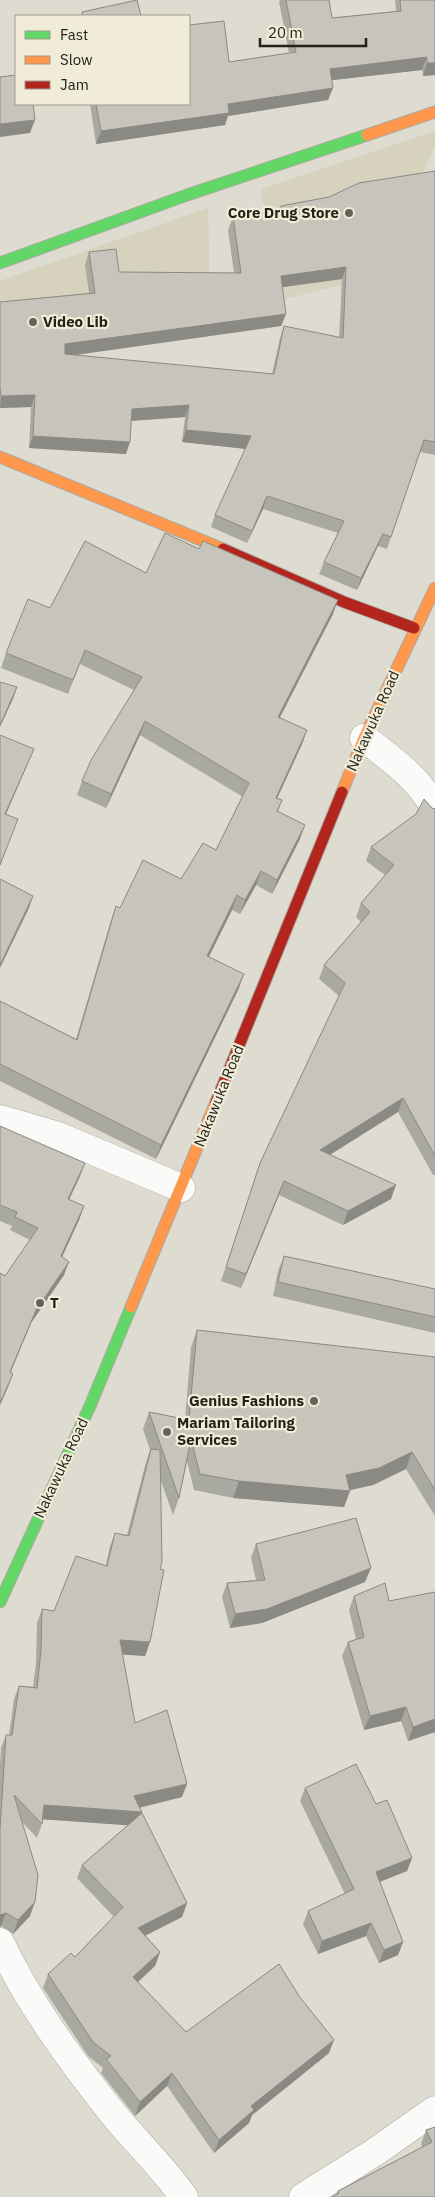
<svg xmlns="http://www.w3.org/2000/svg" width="435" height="2197" viewBox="0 0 435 2197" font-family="'IBM Plex Sans',sans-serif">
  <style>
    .built { fill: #d6d2bd }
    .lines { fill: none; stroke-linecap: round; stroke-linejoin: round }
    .street-casing { stroke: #acaaa1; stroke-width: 29 }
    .fast-casing { stroke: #acaaa1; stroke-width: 13 }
    .slow-casing { stroke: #acaaa1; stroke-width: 13 }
    .jam-casing { stroke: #acaaa1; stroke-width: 13 }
    .street { stroke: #fafaf8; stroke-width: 28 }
    .fast { stroke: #63d668; stroke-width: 11 }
    .slow { stroke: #ff974d; stroke-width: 11 }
    .jam { stroke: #b3261e; stroke-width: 11 }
    .wall { fill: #aaa9a1; fill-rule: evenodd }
    .shaded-wall { fill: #8b8983 }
    .building { fill: #c6c4bb; stroke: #8b8983; fill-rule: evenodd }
    .poi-dot { fill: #64625a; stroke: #f1ecd7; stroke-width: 2 }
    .labels { text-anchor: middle; stroke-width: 4.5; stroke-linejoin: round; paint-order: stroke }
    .poi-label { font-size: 15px; font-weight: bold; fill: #23211a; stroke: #f1ecd7; text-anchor: start }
    .street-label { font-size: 15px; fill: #23211a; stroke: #f1ecd7 }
  </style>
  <rect width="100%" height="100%" fill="#dedcd0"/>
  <g class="built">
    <path d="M435 131V146L418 184 396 271 278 301 261 189Z"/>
    <path d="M208 208 211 333 0 354V281Z"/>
  </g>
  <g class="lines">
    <defs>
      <g id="street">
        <path d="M364 738C390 758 420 779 435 809"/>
        <path d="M0 1119 58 1136 181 1188"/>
        <path d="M0 1942C28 2002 69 2058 110 2110 134 2140 162 2166 184 2197"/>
        <path d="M303 2197 375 2152 435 2110"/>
      </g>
      <g id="fast">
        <path d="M0 263 187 195 367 135"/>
        <path d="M0 1602 90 1406 131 1307"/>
      </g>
      <g id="slow">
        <path d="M367 135 435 112"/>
        <path d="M0 457 223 549"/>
        <path d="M342 792 364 738 435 588"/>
        <path d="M131 1307 216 1102"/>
      </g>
      <g id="jam">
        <path d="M223 549 344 602 414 628"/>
        <path d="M216 1102 342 792"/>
      </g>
    </defs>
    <use href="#street" class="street-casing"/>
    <use href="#fast" class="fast-casing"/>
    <use href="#slow" class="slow-casing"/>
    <use href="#jam" class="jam-casing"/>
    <use href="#street" class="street"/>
    <use href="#fast" class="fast"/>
    <use href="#slow" class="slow"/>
    <use href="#jam" class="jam"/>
  </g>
  <g class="wall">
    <path d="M280 0H329L332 18 396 11 395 0H435V75L423 76 422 70 332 80 328 100 228 116 225 125 96 144 90 104H189L229 62 289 53 279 2Z"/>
    <path d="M435 171V455L420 452 387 549 378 546 357 590 319 574 324 562 338 533 263 509 247 543 211 527 215 515 246 449 182 442 185 417 131 421 126 454 29 448 31 407 0 408V302L89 293 85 265 89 252 119 272 234 273 228 230 233 217 279 212 281 206 329 197ZM342 279 339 338 284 326 280 338 272 374 74 355 281 326 286 314 282 287Z"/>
    <path d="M146 573 333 614 279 718 307 730 302 744 277 798 282 800 278 812 300 839 272 894 256 885 240 914 232 910 209 957 239 988 156 1159 0 1081V1001L76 1039 111 920 116 906 120 908 181 879 216 850 243 797 140 735 106 808 77 795 82 781 134 690 80 664 68 694 1 668 6 653 50 608Z"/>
    <path d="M432 808 435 809V1175H433L398 1112 330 1155 391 1199 343 1225 279 1195 241 1288 221 1281 260 1163 339 996 319 979 324 965 361 922 356 917 361 903 385 875 366 861 371 847Z"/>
    <path d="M0 1126 80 1176 69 1200 84 1206 79 1220 62 1257 64 1275 31 1323 11 1372 8 1387 0 1405V1273L5 1276 30 1240 10 1230 12 1226 0 1221Z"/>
    <path d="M284 1256 435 1289V1333L273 1296 278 1271Z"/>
    <path d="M197 1330 435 1357V1516L406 1469 373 1485 350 1490 344 1507 233 1498 194 1490 187 1461 179 1498 173 1515 160 1478V1569L150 1642 145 1656 122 1654 135 1723 182 1797 139 1808 142 1812 141 1815 187 1903 182 1917 145 1935 160 1952 155 1966 138 1982 186 2032 329 2053 252 2115 249 2123 214 2153 167 2086 135 2116 101 2073 103 2068 88 2056 43 1988 48 1974 75 1957 114 1917 77 1878 82 1865 128 1825 42 1819V1824L37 1838 22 1822 30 1916 13 1934 1 1926 0 1927V1765L1 1748 6 1735H9L14 1699 19 1686 33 1687 36 1663 37 1623 42 1609 54 1611 106 1565 110 1546 115 1533 127 1535 146 1462 150 1450 143 1429 149 1412 185 1419 191 1347Z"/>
    <path d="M256 1544 365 1582 262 1623 230 1628 222 1597 227 1583 256 1580 251 1558Z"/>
    <path d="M435 1592V1732L408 1741 401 1721 364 1730 342 1656 348 1642 356 1639 349 1610 354 1596 389 1601Z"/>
    <path d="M305 1788 376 1804 412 1858 407 1871 380 1882 403 1942 398 1955 379 1963 366 1936 318 1954 303 1924 308 1911 345 1894 300 1801Z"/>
    <path d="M435 2127V2197L336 2194 338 2191 422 2147 421 2144 426 2130Z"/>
  </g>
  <g class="shaded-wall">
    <path d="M427 57 422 70 325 81 330 69Z"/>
    <path d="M427 63H435V75L423 76Z"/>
    <path d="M333 88 328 100 228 116 225 125 96 144 101 131 228 104Z"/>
    <path d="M35 120 30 133 0 137V124Z"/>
    <path d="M346 267 342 279 276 288 281 276Z"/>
    <path d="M286 314 281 326 61 357 65 344Z"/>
    <path d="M35 395 31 407 0 408 1 396Z"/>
    <path d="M189 405 185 417 128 421 132 409Z"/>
    <path d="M186 430 251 436 247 449 182 442Z"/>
    <path d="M33 436 130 442 126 454 29 448Z"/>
    <path d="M267 496 263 509 247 543 252 531Z"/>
    <path d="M383 534 378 546 357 590 361 578Z"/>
    <path d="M338 600 333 614 273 731 278 717Z"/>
    <path d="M17 687 13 699 0 727V725Z"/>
    <path d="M145 721 140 735 106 808 111 794Z"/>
    <path d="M307 730 302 744 271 812 276 798Z"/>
    <path d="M34 749 29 761 1 826 5 814Z"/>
    <path d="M305 825 300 839 272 894 277 880Z"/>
    <path d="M261 871 256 885 240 914 245 900Z"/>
    <path d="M237 895 232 910 202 970 207 956Z"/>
    <path d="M33 896 29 908 0 968V965Z"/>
    <path d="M244 974 239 988 156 1159 161 1145Z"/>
    <path d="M403 1098 398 1112 315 1164 320 1150Z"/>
    <path d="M85 1163 80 1176 63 1212 68 1199Z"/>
    <path d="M284 1181 279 1195 241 1288 246 1274Z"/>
    <path d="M396 1185 391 1199 343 1225 348 1211Z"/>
    <path d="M84 1206 79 1220 56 1270 61 1256Z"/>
    <path d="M69 1262 64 1275 31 1323 5 1386 36 1310Z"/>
    <path d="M13 1374 8 1387 0 1405V1403Z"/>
    <path d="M412 1452 406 1469 373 1485 346 1491H350L344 1507 233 1498 239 1481 346 1475Z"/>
    <path d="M371 1568 365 1582 262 1623 230 1628 235 1614Z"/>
    <path d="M120 1640 150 1642 145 1656 115 1654Z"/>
    <path d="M406 1707 401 1721 364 1730 370 1716Z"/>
    <path d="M435 1719V1732L408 1741 413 1727Z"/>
    <path d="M187 1784 182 1797 129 1810 134 1796Z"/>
    <path d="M44 1805 142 1812 137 1826 39 1819Z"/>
    <path d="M412 1858 407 1871 371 1885 376 1872Z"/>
    <path d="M35 1902 30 1916 13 1934 18 1920Z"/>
    <path d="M187 1903 182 1917 133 1942 138 1928Z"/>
    <path d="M6 1913 1 1926 0 1927V1915Z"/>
    <path d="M371 1923 366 1936 318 1954 322 1941Z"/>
    <path d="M403 1942 398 1955 379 1963 384 1950Z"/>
    <path d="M160 1952 155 1966 128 1991 133 1977Z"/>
    <path d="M334 2040 329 2053 252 2115 249 2123 214 2153 219 2140 251 2106Z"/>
    <path d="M172 2073 167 2086 135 2116 140 2102Z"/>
  </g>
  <g class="building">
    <path d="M137 0 141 16H82V12Z"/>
    <path d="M286 0H329L332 18 401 11 400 0H435V63H427V57L330 69 333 88 228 104 229 113 101 131 96 104H189V25L224 21 229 62 296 52Z"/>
    <path d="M16 75V104H33L35 120 0 124V77Z"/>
    <path d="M435 171V442L424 440 391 537 383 534 361 578 324 562 344 521 267 496 252 531 215 515 251 436 186 430 189 405 132 409 130 442 33 436 35 395 1 396 0 388V302L95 293 89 252 116 249 119 272 241 273 233 217 282 211 281 206 329 197 359 183ZM346 267 343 338 284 326 274 374 65 354V344L286 314 281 276Z"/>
    <path d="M165 533 199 549 203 541 338 600 278 717 307 730 276 798 282 800 277 811 305 825 277 880 261 871 245 900 237 895 207 956 244 974 161 1145 0 1064V1001L77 1040 116 906 120 908 143 860 181 879 203 843 216 850 249 783 145 721 111 794 82 781 91 760 142 677 85 650 73 680 6 653 28 599 50 608 85 541 146 573Z"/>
    <path d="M0 682 17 687 0 725Z"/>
    <path d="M0 735 34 749 5 814 18 819 0 865Z"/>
    <path d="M424 799 432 808 435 809V1156L403 1098 320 1150 396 1185 348 1211 284 1181 246 1274 226 1267 260 1163 345 983 324 965 370 912 361 903 394 865 371 847 416 814Z"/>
    <path d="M0 879 33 896 0 965Z"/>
    <path d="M0 1126 85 1163 68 1199 84 1206 61 1256 69 1262 36 1310 10 1372 13 1374 0 1403V1273L5 1276 38 1228 15 1217 17 1212 0 1205Z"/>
    <path d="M284 1256 435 1289V1317L278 1282Z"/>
    <path d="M197 1330 435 1357V1490L412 1452 379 1468 346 1475 350 1491 239 1481 200 1474 191 1439 179 1498 149 1412 189 1420Z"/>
    <path d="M151 1449 160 1450 162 1562 160 1569 164 1570 150 1642 120 1640 135 1723 167 1710 187 1784 134 1796 142 1812 44 1805 42 1824 14 1795 38 1875 35 1902 18 1920 6 1913 0 1915V1829L6 1735H12L19 1686 37 1688 41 1650 42 1609 54 1611 76 1556 107 1566 115 1533 129 1536Z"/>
    <path d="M356 1518 371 1568 267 1609 235 1614 227 1583 265 1580 256 1544Z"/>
    <path d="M385 1583 389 1601 435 1592V1719L413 1727 406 1707 370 1716 348 1642 364 1637 354 1596Z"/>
    <path d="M356 1764 376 1804 387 1800 412 1858 376 1872 403 1942 384 1950 371 1923 322 1941 308 1911 354 1889 305 1788Z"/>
    <path d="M142 1813 187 1903 138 1928 160 1952 133 1977 186 2032 279 1964 299 1996 334 2040 251 2106 254 2110 219 2140 172 2073 140 2102 106 2059 111 2056 93 2042 48 1974 71 1953 75 1957 123 1907 82 1865Z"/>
    <path d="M435 2127V2197H332L339 2193 338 2191 432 2142 426 2130Z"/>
  </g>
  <g class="poi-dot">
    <circle cx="349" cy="213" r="5"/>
    <circle cx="33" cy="322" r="5"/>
    <circle cx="40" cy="1303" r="5"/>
    <circle cx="314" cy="1401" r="5"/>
    <circle cx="167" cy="1432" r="5"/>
  </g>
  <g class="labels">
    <g class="poi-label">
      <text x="339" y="218" text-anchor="end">Core Drug Store</text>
      <text x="43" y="327">Video Lib</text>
      <text x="50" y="1308">T</text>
      <text x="304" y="1406" text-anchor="end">Genius Fashions</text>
      <text x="177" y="1428">Mariam Tailoring<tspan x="177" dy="17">Services</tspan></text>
    </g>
    <g class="street-label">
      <text transform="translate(373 721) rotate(-66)" y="5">Nakawuka Road</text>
      <text transform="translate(219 1096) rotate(-68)" y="5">Nakawuka Road</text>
      <text transform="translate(61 1468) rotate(-65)" y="5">Nakawuka Road</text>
    </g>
  </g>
  <rect x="15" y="15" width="175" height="90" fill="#f1ecd7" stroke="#9f9b8b"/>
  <rect x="25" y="31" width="25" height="8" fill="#63d668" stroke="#9f9b8b"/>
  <text x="60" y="40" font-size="15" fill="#23211a">Fast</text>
  <rect x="25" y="56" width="25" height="8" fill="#ff974d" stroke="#9f9b8b"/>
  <text x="60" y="65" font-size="15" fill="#23211a">Slow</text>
  <rect x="25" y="81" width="25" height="8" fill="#b3261e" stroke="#9f9b8b"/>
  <text x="60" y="90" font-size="15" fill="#23211a">Jam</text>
  <path d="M260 38v8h106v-8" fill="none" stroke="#23211a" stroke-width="2.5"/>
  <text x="268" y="38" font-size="15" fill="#23211a" stroke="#f1ecd7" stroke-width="4" paint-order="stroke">20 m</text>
</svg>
